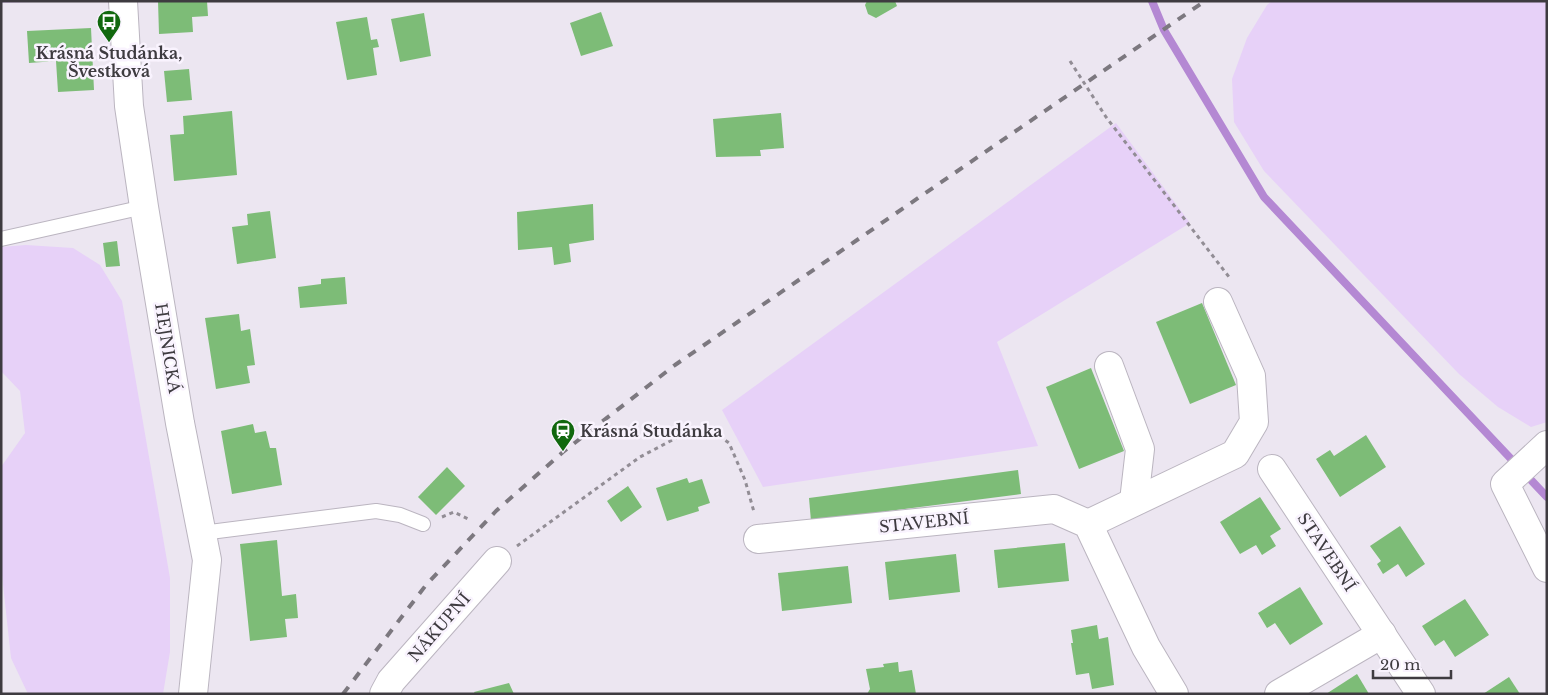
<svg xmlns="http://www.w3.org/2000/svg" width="1548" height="695" viewBox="0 0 1548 695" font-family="'Libre Baskerville',serif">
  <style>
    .green { fill: #e7d1f8 }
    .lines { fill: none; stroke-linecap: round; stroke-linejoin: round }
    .stream { stroke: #b488d3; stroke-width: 8 }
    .building { fill: #7dbc77 }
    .service-casing { stroke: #bbb5c0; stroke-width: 16 }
    .minor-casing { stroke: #bbb5c0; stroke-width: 30 }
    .secondary-casing { stroke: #bbb5c0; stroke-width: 30 }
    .path { stroke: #928d95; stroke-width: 3; stroke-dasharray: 4 4; stroke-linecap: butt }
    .service { stroke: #fff; stroke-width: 14 }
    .minor { stroke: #fff; stroke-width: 28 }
    .secondary { stroke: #fff; stroke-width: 28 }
    .rail { stroke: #7c787f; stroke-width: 4; stroke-dasharray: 9 9; stroke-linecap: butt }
    .labels { text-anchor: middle; stroke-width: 5; stroke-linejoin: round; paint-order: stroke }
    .poi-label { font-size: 16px; font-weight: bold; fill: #3e3b40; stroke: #f9f3fe }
    .street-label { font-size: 16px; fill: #3e3b40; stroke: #f9f3fe }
  </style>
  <rect width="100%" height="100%" fill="#ece6f1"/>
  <g class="green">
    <path d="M1 1H64L1 3Z"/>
    <path d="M1272 1H1547V422L1531 427 1498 407 1459 374 1264 171 1234 122 1232 79 1247 38 1267 5Z"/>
    <path d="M1116 123 1190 223 997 342 1038 446 763 487 722 410Z"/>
    <path d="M26 245 73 248 100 265 122 301 170 578V652L163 694H28L11 658 1 566V467L25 433 20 391 1 371V247Z"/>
  </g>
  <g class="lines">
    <path class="stream" d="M1152 1 1164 30 1264 197 1547 497"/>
  </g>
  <g class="building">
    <path d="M158 1H207L208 16 192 17 193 32 159 34Z"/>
    <path d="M867 1H895L897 6 876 18 868 14 865 5Z"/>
    <path d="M601 12 613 46 581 56 570 23Z"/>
    <path d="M424 13 431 56 400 62 391 19Z"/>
    <path d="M367 17 371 40 377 39 379 47 373 48 377 75 347 80 336 22Z"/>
    <path d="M91 28 94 90 58 92 56 61 29 63 27 31Z"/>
    <path d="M189 69 192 100 167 102 164 71Z"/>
    <path d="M232 111 237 175 174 181 170 135 184 134 183 116Z"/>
    <path d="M781 113 784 148 760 150 761 156 716 157 713 119Z"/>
    <path d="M593 204 594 240 569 244 571 262 554 265 552 247 518 250 517 212Z"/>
    <path d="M270 211 276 258 237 264 232 227 248 225 247 214Z"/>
    <path d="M117 241 120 266 106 267 103 243Z"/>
    <path d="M345 277 347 304 300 308 298 287 321 284V279Z"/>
    <path d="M1202 303 1236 385 1190 404 1156 322Z"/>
    <path d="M239 314 241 331 250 329 255 365 247 366 250 383 216 389 205 318Z"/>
    <path d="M1091 368 1124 451 1079 469 1046 387Z"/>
    <path d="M253 424 255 433 266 431 270 448H276L282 485 232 494 221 431Z"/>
    <path d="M1366 435 1386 467 1340 497 1316 459 1330 450 1334 456Z"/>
    <path d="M447 467 465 486 436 515 418 497Z"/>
    <path d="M1018 470 1021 494 811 521 809 498Z"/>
    <path d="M687 478 689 483 702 479 710 503 698 507 699 511 667 521 656 488Z"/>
    <path d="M628 486 642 507 621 522 607 501Z"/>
    <path d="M1260 497 1281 529 1270 536 1276 546 1262 555 1256 545 1240 554 1220 522Z"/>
    <path d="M1400 526 1425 564 1406 577 1398 564 1383 574 1377 564 1381 561 1370 546Z"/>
    <path d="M277 540 282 596 296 594 298 618 285 619 287 637 250 641 240 544Z"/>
    <path d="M1065 543 1069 581 998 588 994 550Z"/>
    <path d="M956 554 960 592 889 600 885 562Z"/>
    <path d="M848 566 852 603 782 611 778 573Z"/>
    <path d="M1300 587 1323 624 1290 645 1275 623 1267 628 1258 613Z"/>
    <path d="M1465 599 1489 635 1455 657 1444 640 1435 646 1422 626Z"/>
    <path d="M1097 625 1099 639 1108 637 1114 685 1092 689 1089 673 1076 675 1071 643H1073L1071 630Z"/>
    <path d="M898 662 899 672 912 670 916 694H867L870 689 866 669 884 667 883 664Z"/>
    <path d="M1357 674 1369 694H1326Z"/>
    <path d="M1509 677 1520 694H1483Z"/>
    <path d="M509 683 514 694H475L474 692Z"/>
  </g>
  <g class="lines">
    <defs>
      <g id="service">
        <path d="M1 239 144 207"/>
        <path d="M202 533 376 511 400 515 423 524"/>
      </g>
      <g id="minor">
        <path d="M1109 366 1140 449 1134 501"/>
        <path d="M1547 445 1505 484 1547 568"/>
        <path d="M1272 469 1421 694"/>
        <path d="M1088 524 1235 454 1254 422 1251 376 1218 302"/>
        <path d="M758 539 1054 509 1088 524 1146 647 1174 694"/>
        <path d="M384 694 391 681 497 561"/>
        <path d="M1279 694 1382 634"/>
      </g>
      <path id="secondary" d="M123 1 129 106 144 207 180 423 207 560 193 694"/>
    </defs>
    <use href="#service" class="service-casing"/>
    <use href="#minor" class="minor-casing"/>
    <use href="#secondary" class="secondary-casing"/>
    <g class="path">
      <path d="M1070 61 1106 117 1229 277"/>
      <path d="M442 517 454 512 468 519"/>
      <path d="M517 546 640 457 695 428 711 430 729 443 745 480 754 512"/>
    </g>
    <use href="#service" class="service"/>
    <use href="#minor" class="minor"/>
    <use href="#secondary" class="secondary"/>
    <path class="rail" d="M343 694 426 585 496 511 563 452 675 365 1205 1"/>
  </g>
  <defs>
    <symbol id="bus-pin" viewBox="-11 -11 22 30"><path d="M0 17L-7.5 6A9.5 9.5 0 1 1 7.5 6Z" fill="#11680e" stroke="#f9f3fe"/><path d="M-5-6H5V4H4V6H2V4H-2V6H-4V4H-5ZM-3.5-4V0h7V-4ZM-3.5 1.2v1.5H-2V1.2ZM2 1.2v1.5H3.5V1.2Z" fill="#fff"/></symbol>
    <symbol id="station-pin" viewBox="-11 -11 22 30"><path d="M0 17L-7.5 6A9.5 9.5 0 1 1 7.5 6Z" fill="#11680e" stroke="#f9f3fe"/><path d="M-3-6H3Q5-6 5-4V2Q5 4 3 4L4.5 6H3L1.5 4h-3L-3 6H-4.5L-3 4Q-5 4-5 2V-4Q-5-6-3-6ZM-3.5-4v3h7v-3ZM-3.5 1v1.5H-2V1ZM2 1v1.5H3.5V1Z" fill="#fff"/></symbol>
  </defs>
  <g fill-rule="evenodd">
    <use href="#bus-pin" x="95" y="8" width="28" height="38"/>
    <use href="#station-pin" x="549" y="417" width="28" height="38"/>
  </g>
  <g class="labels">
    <g class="poi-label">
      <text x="109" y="59">Krásná Studánka,<tspan x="109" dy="18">Švestková</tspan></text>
      <text x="580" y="437" text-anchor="start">Krásná Studánka</text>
    </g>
    <g class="street-label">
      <text transform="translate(168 348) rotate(81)" y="6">HEJNICKÁ</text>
      <text transform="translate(924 522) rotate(-6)" y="6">STAVEBNÍ</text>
      <text transform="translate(1327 552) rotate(56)" y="6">STAVEBNÍ</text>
      <text transform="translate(439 627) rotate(-49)" y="6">NÁKUPNÍ</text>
    </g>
  </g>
  <rect width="1548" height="695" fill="none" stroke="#3e3b40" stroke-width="5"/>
  <path d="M1373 670v8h78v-8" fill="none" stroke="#3e3b40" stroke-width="2.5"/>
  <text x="1380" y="670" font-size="15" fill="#3e3b40" stroke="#f9f3fe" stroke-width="4" paint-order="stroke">20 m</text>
</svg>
